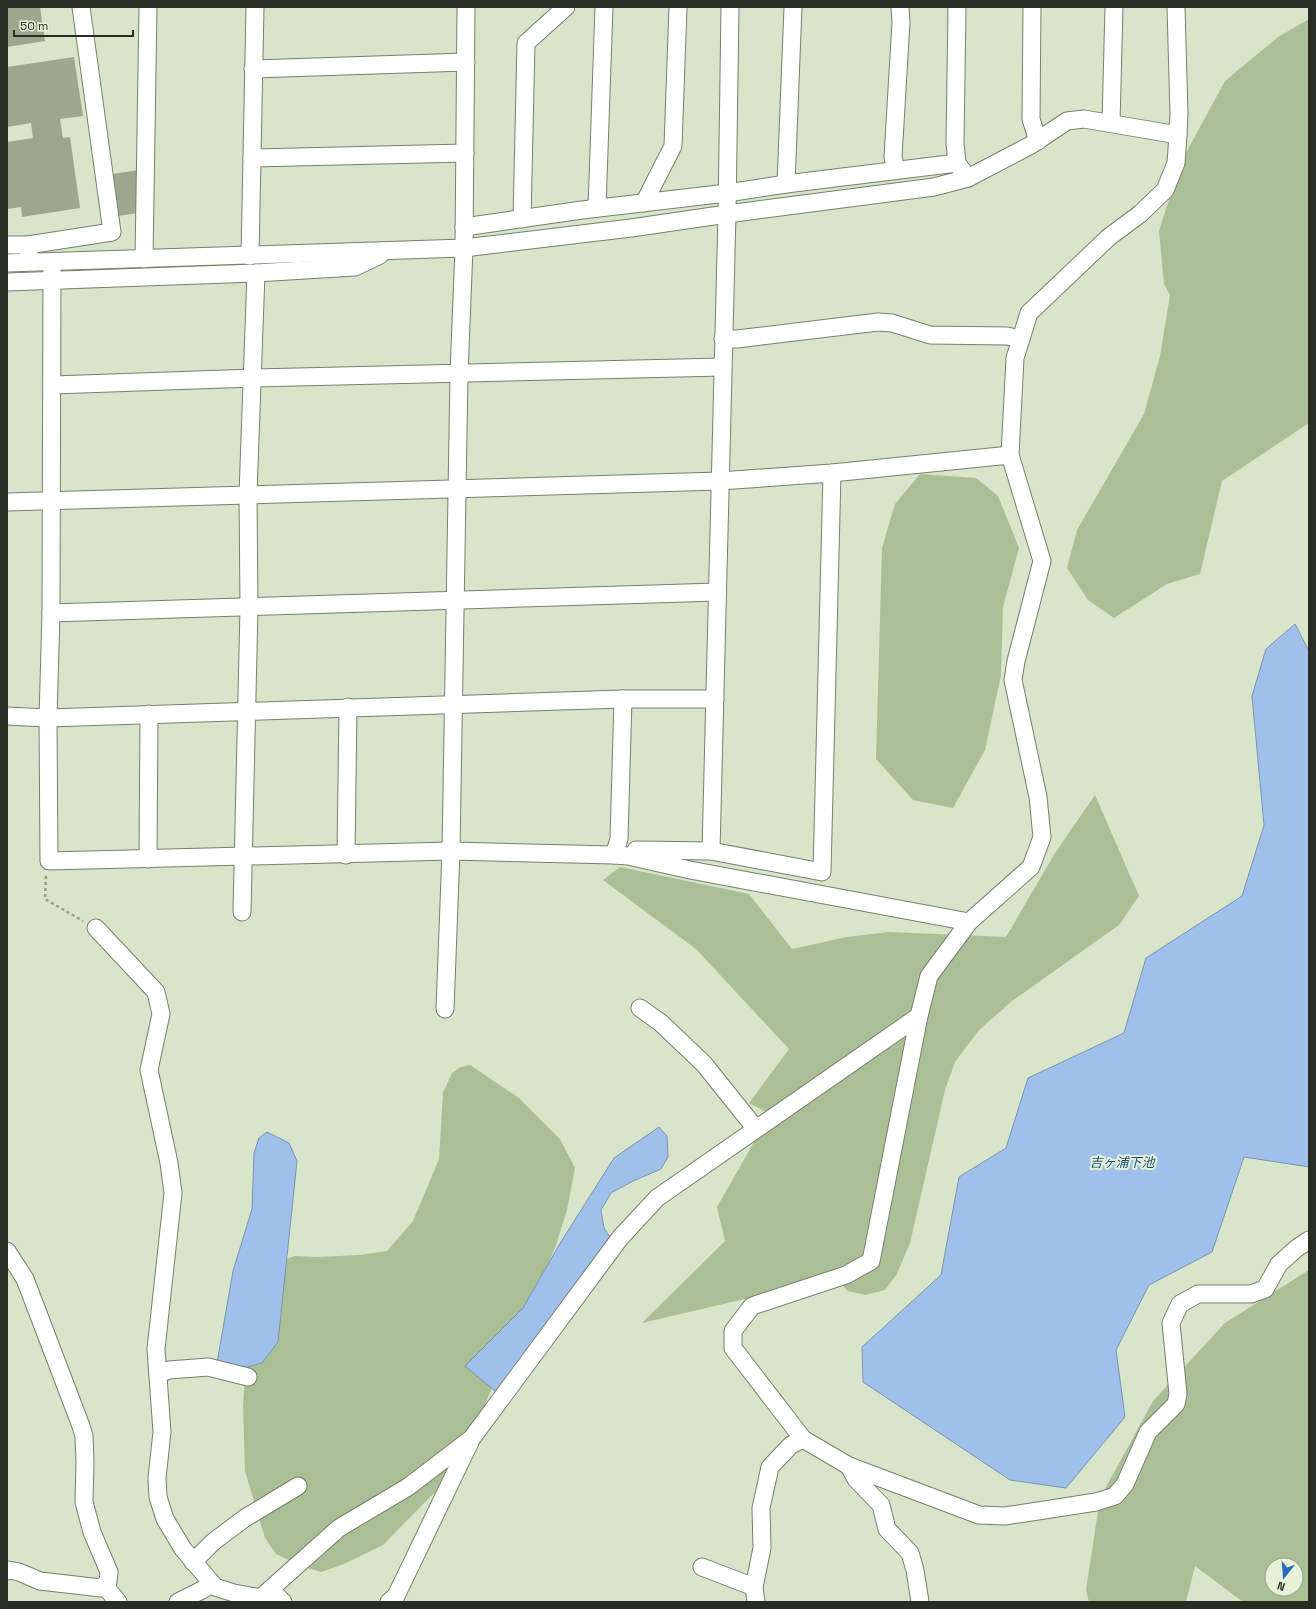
<svg xmlns="http://www.w3.org/2000/svg" width="1316" height="1609" viewBox="0 0 1316 1609" font-family="'Space Grotesk','Noto Sans JP',sans-serif">
  <style>
    .green { fill: #aabf95; fill-rule: evenodd }
    .water { fill: #9fc0ea; stroke: #7b94ae }
    .building { fill: #9ba88f }
    .lines { fill: none; stroke-linecap: round; stroke-linejoin: round }
    .minor-casing { stroke: #758169; stroke-width: 19 }
    .path { stroke: #929c88; stroke-width: 2.5; stroke-dasharray: 3 3; stroke-linecap: butt }
    .minor { stroke: #fff; stroke-width: 17 }
    .labels { text-anchor: middle; stroke-width: 4; stroke-linejoin: round; paint-order: stroke }
    .water-label { font-size: 13px; font-style: italic; fill: #1e497d; stroke: #e5f2d8 }
  </style>
  <rect width="100%" height="100%" fill="#d8e5cb"/>
  <g class="green">
    <path d="M1309 19V423L1222 481 1200 574 1167 584 1114 618 1088 600 1067 568 1077 530 1144 414 1160 356 1170 295 1164 284 1159 231 1181 162 1225 81 1278 37Z"/>
    <path d="M920 474 976 478 998 496 1019 548 1003 607 1001 675 985 750 953 808 913 800 876 759 882 548 895 504Z"/>
    <path d="M1095 795 1139 896 1119 925 1012 1001 979 1030 955 1062 945 1090 910 1243 897 1274 885 1290 865 1295 848 1291 835 1278 642 1323 725 1241 717 1207 770 1114 749 1103 789 1049 696 949 603 880 620 867 749 894 792 949 847 937 889 932 1006 937 1055 853Z"/>
    <path d="M470 1065 519 1098 560 1139 575 1168 567 1210 555 1248 481 1413 436 1491 383 1545 344 1564 321 1572 301 1566 276 1554 265 1538 245 1471 243 1405 247 1351 268 1265 295 1256 318 1257 359 1255 387 1251 413 1221 439 1159 443 1093 452 1073 461 1067Z"/>
    <path d="M1309 1270V1602H1243L1195 1566 1186 1602H1089L1086 1590 1100 1498 1153 1401 1225 1323ZM1272 1565H1296V1589H1272Z"/>
  </g>
  <g class="water">
    <path d="M1295 624 1309 651V1167L1244 1157 1212 1252 1149 1285 1116 1350 1125 1417 1066 1488 1010 1480 863 1382 862 1347 941 1275 959 1177 1006 1148 1028 1078 1124 1033 1146 958 1242 896 1264 825 1252 696 1266 649Z"/>
    <path d="M659 1127 667 1136 668 1157 661 1169 633 1181 611 1193 601 1210 604 1228 610 1237 528 1353 496 1392 465 1366 523 1308 559 1245 614 1158Z"/>
    <path d="M267 1132 289 1143 297 1161 278 1342 262 1363 240 1369 217 1363 233 1271 252 1209 254 1153 259 1138Z"/>
  </g>
  <g class="building">
    <path d="M7 7H40L45 41 7 47Z"/>
    <path d="M74 57 83 116 60 119 63 138 70 137 80 208 22 217 21 207 7 209V142L33 138 31 123 7 127V67Z"/>
    <path d="M139 170 138 213 118 216 112 174Z"/>
  </g>
  <g class="lines">
    <defs>
      <g id="minor">
        <path d="M1032 7 1031 119 1038 141"/>
        <path d="M1176 7 1179 114 1178 135 1176 163 1165 190 1140 214 1109 237 1029 313 1015 358 1010 455 1042 561 1016 661 1013 680 1038 797 1042 837 1031 867 969 922 929 976 919 1016 871 1261 846 1275 752 1306 733 1331V1348L803 1439 849 1466 979 1515 1005 1516 1096 1502 1115 1496 1125 1484 1148 1432 1176 1404 1178 1394 1171 1323 1180 1304 1198 1294H1251L1265 1289 1279 1264 1297 1248 1309 1240"/>
        <path d="M253 69 466 62"/>
        <path d="M1111 123 1114 7"/>
        <path d="M252 158 465 153"/>
        <path d="M957 163 955 143 957 7"/>
        <path d="M896 170 893 157 901 22 900 7"/>
        <path d="M786 184 793 7"/>
        <path d="M644 203 673 146 678 7"/>
        <path d="M597 208 604 7"/>
        <path d="M522 219 526 43 566 7"/>
        <path d="M464 227 582 210 727 193 786 184 957 163 968 178"/>
        <path d="M7 245H28L29 255"/>
        <path d="M28 245 112 232 81 7"/>
        <path d="M250 256 255 7"/>
        <path d="M144 259 148 7"/>
        <path d="M7 263 464 248 631 228 727 214 934 187 968 178 1031 145 1067 121 1084 119 1178 135"/>
        <path d="M52 263 51 613 48 718 49 861 451 851 614 855 628 856 690 870 969 922"/>
        <path d="M7 282 256 273 355 267 380 255"/>
        <path d="M723 339H737L878 322 892 323 930 335 1007 336 1021 339"/>
        <path d="M53 385 253 378 722 367"/>
        <path d="M7 502 720 481 832 473 1010 455"/>
        <path d="M51 613C273 607 495 598 717 592"/>
        <path d="M7 716 48 718 623 699H715"/>
        <path d="M636 850 711 851 822 872 832 473"/>
        <path d="M711 851 727 214 730 7"/>
        <path d="M346 855 348 707"/>
        <path d="M614 855 619 839 623 699"/>
        <path d="M148 859 149 714"/>
        <path d="M242 912 249 608 248 494 256 273"/>
        <path d="M96 928 156 992 161 1014 149 1070 169 1163 173 1193 156 1349 162 1432 157 1478 158 1497 165 1519 183 1549 215 1587 234 1593 261 1598"/>
        <path d="M640 1008 661 1023 704 1064 756 1129"/>
        <path d="M445 1009 451 851 459 374 464 248 466 7"/>
        <path d="M7 1251 25 1279 81 1426 84 1436 85 1462 84 1502 92 1532 109 1572 108 1582 101 1588 40 1581 19 1572 9 1570 7 1571"/>
        <path d="M158 1374 169 1370 208 1367 248 1377"/>
        <path d="M849 1466 856 1479 881 1505 887 1529 910 1553 915 1570 920 1602"/>
        <path d="M193 1562 213 1542 245 1518 298 1486"/>
        <path d="M702 1567 754 1587"/>
        <path d="M104 1585 118 1602"/>
        <path d="M271 1590 283 1602"/>
        <path d="M178 1602 202 1590 212 1583"/>
        <path d="M256 1602 339 1528 408 1487 472 1438 620 1238 657 1198 919 1016"/>
        <path d="M389 1602 396 1596 470 1442"/>
        <path d="M756 1602 754 1587 762 1548 761 1508 770 1467 791 1445 803 1439"/>
      </g>
    </defs>
    <use href="#minor" class="minor-casing"/>
    <path class="path" d="M46 876 45 899 83 921"/>
    <use href="#minor" class="minor"/>
  </g>
  <g class="labels">
    <g class="water-label">
      <text x="1122" y="1167">吉ヶ浦下池</text>
    </g>
  </g>
  <rect width="1316" height="1609" fill="none" stroke="#282d23" stroke-width="16"/>
  <g transform="translate(1284 1577) rotate(197)"><circle r="19" fill="#e5f2d8" stroke="#99a390"/>
  <path d="M0-3L7 15L0 10L-7 15Z" fill="#266bbc"/>
  <text y="-6" font-size="11" font-weight="bold" text-anchor="middle" fill="#282d23">N</text>
  </g>
  <path d="M14 30v6h119v-6" fill="none" stroke="#282d23" stroke-width="2"/>
  <text x="20" y="30" font-size="12" fill="#282d23" stroke="#e5f2d8" stroke-width="3" paint-order="stroke">50 m</text>
</svg>
